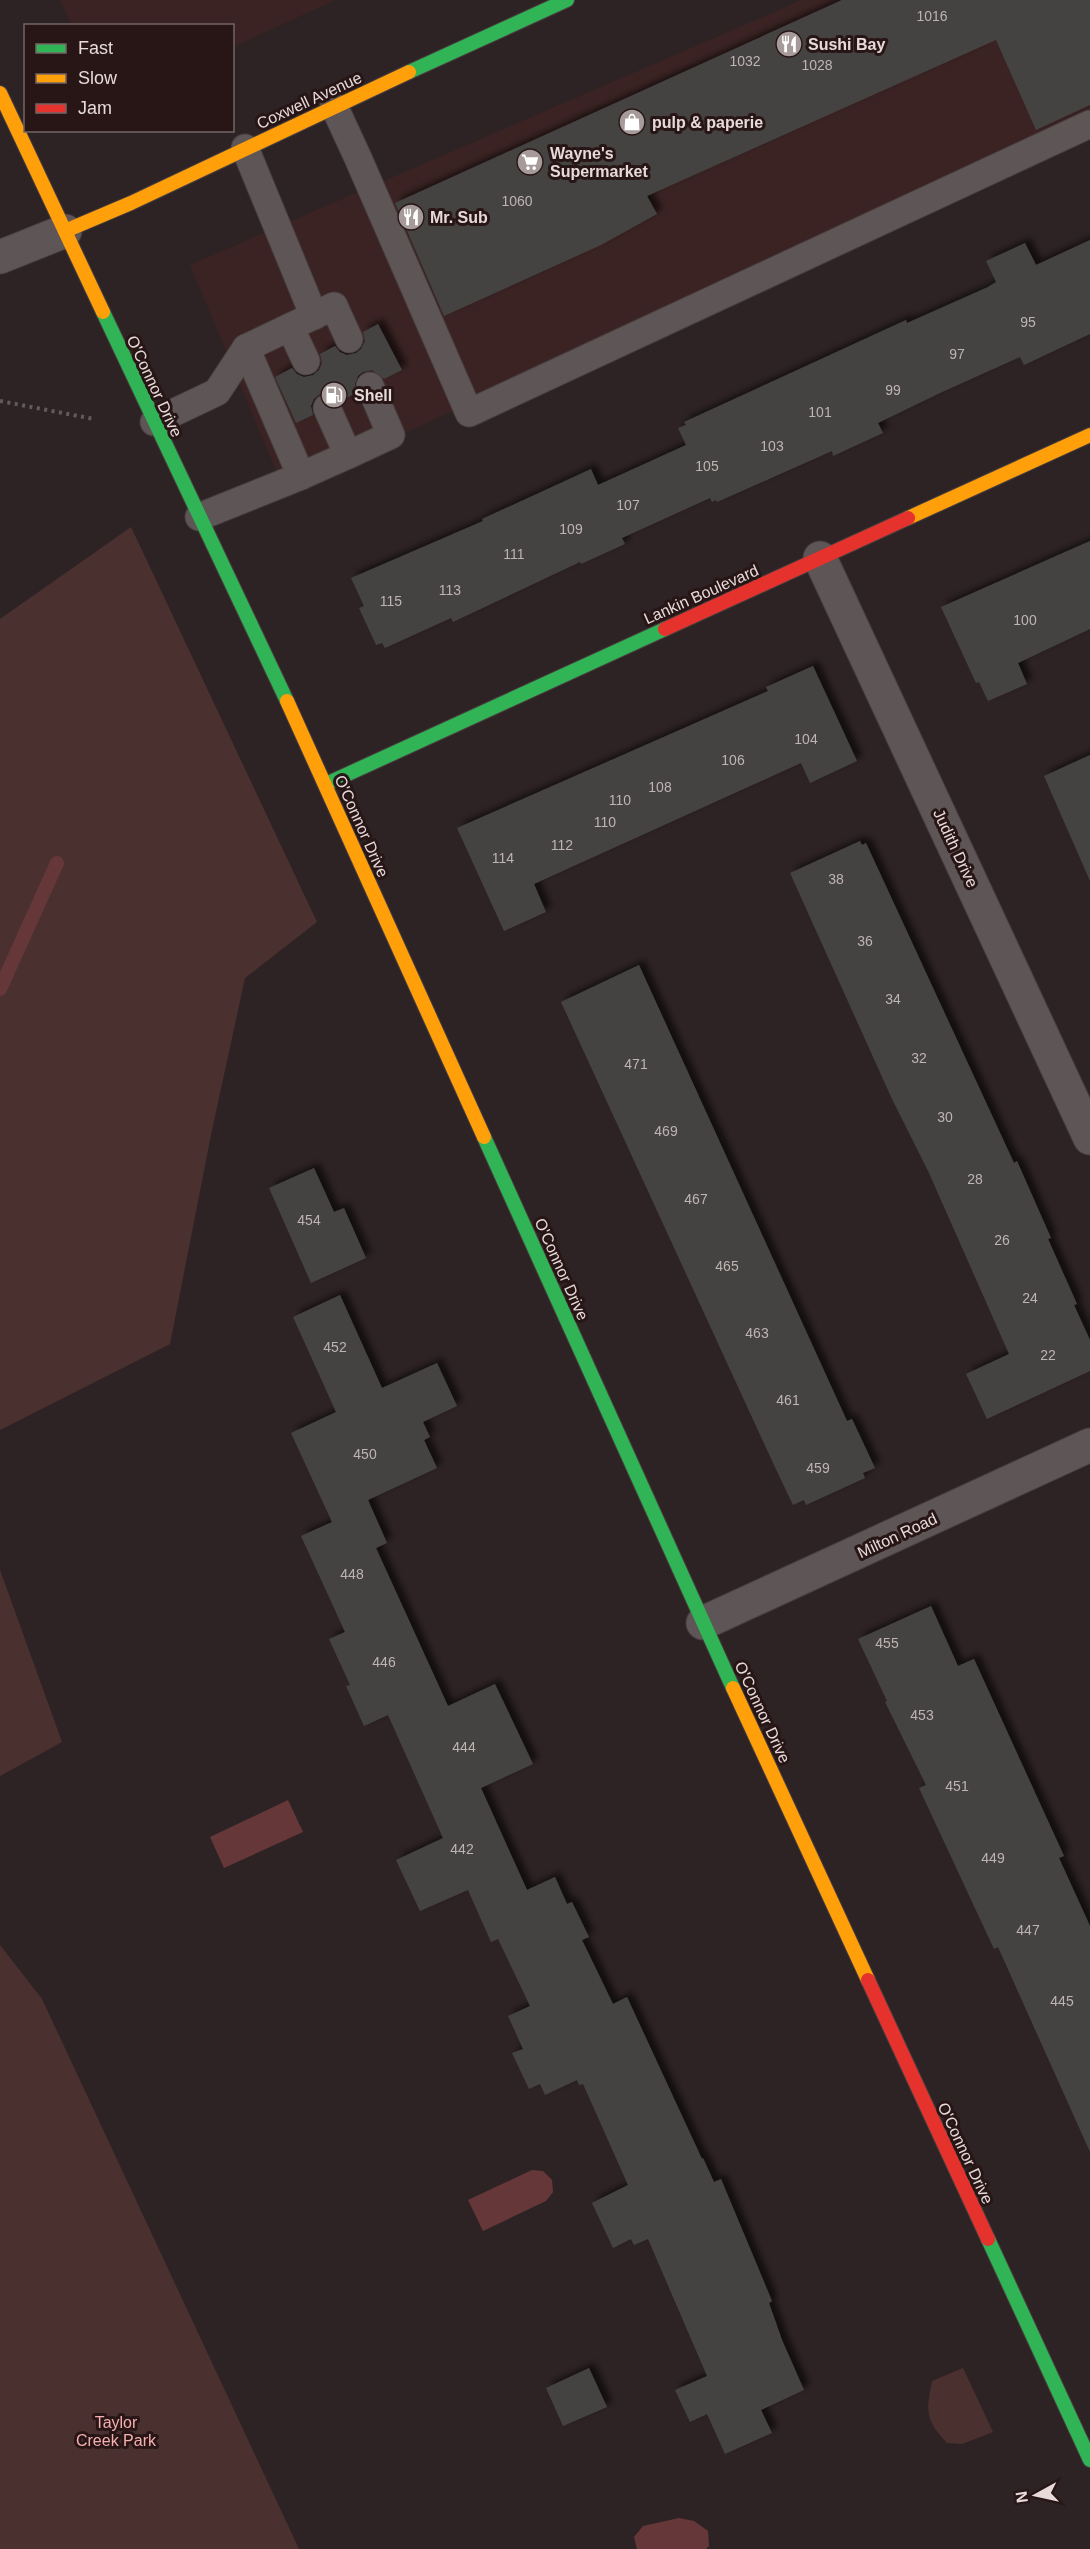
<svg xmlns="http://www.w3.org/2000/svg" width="1090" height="2549" viewBox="0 0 1090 2549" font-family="Arial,sans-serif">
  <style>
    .built { fill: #3b2323 }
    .green { fill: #4b3030 }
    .water { fill: #663739 }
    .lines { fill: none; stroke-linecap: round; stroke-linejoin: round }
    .stream { stroke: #663739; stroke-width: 14 }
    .building { fill: #454342; filter: url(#shadow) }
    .lane-casing { stroke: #483e3f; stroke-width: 29 }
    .street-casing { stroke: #483e3f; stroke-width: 35 }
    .fast-casing { stroke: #483e3f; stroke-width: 16 }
    .slow-casing { stroke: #483e3f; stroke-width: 16 }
    .jam-casing { stroke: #483e3f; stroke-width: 16 }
    .path { stroke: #635a5a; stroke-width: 4; stroke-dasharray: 3 4.5; stroke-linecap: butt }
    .lane { stroke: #5e5656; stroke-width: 27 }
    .street { stroke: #5e5656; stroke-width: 33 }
    .fast { stroke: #30b455; stroke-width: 14 }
    .slow { stroke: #ff9f0a; stroke-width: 14 }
    .jam { stroke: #e5322d; stroke-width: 14 }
    .labels { text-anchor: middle; stroke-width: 6; stroke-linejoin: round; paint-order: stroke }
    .number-label { font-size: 14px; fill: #beb4b4 }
    .poi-label { font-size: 16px; font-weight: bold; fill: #e7dada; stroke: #281616; text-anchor: start }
    .street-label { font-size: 16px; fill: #e7dada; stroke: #281616 }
    .park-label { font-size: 16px; fill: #f5afb0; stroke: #281616 }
  </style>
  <defs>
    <filter id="shadow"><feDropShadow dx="5.5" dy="-5.5" stdDeviation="3" flood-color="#0009"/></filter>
  </defs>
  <rect width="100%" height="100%" fill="#2e2324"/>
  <g class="built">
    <path d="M60 0H335L233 47 232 26 72 25Z"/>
    <path d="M802 0H1090V115L284 489 190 265Z"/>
  </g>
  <g class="green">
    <path d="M131 527 317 922 245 978 212 1130 170 1344 0 1430V619Z"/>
    <path d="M0 1570 62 1742 0 1776Z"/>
    <path d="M0 1945 42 1999 299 2549H0Z"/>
    <path d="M963 2368 993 2432 962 2444 947 2443C925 2420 926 2411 932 2381Z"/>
  </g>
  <g class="water">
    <path d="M288 1800 303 1832 224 1868 210 1837Z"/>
    <path d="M532 2170 543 2171 552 2180 553 2192 546 2201 483 2231 468 2200Z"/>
    <path d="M679 2518 694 2521 708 2531 709 2546 706 2549H637L634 2537 643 2526Z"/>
  </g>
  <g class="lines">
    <path class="stream" d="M0 989 57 863"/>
  </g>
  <g class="building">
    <path d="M842 0H1090V105L1036 130 996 40 647 196 657 214 601 245 444 316 395 203Z"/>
    <path d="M1090 240V334L1024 365 1020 357 940 393 878 423 883 433 833 456 832 451 717 502 716 500 712 502 710 498 622 538 625 544 581 564 580 562 453 622 451 618 385 648 382 643 376 645 359 608 364 606 351 578 483 521 482 519 591 469 598 485 686 445 678 428 686 425 684 422 906 320 907 323 988 287 996 282 986 261 1025 243 1036 265Z"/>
    <path d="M378 324 402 370 384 379 372 370 363 372 358 376 355 384 356 393 341 401 329 392 320 394 314 399 311 406 313 415 296 423 275 377 292 368 297 374 304 377 313 375 319 370 322 363 320 354 335 346 340 352 347 355 356 353 361 349 365 341 363 332Z"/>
    <path d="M1090 541V629L1018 663 1027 684 988 701 979 682 976 683 941 607Z"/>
    <path d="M813 666 857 761 810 783 801 763 534 884 546 912 504 931 457 828 768 691 766 687Z"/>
    <path d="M1090 755V881L1044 776Z"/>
    <path d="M860 841 862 845 866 843 1014 1163 1017 1161 1051 1238 1048 1239 1077 1304 1074 1305 1090 1340V1371L987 1419 966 1374 1009 1354 929 1173 892 1099 790 873Z"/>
    <path d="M639 965 847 1421 852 1419 875 1468 863 1473 865 1478 806 1505 804 1500 793 1505 774 1465 561 1002Z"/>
    <path d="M314 1168 334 1212 344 1208 366 1258 311 1283 269 1188Z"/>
    <path d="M340 1295 382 1388 437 1363 457 1406 423 1422 430 1437 424 1440 437 1468 368 1500 387 1543 376 1548 448 1706 495 1684 533 1764 481 1788 527 1890 555 1877 567 1904 572 1902 589 1937 582 1940 613 2004 627 1997 702 2159 703 2158 714 2182 721 2179 772 2301 769 2303 782 2340 804 2390 761 2410 772 2433 725 2454 707 2414 690 2422 675 2390 707 2376 648 2239 634 2245 631 2239 613 2248 592 2203 628 2185 583 2084 579 2085 577 2080 545 2095 540 2084 529 2089 512 2053 523 2049 508 2016 530 2006 498 1939 491 1942 468 1890 420 1911 396 1860 443 1838 388 1715 364 1726 346 1686 350 1685 329 1639 345 1632 301 1536 332 1522 291 1433 336 1412 293 1317Z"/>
    <path d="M931 1606 958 1666 974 1659 1064 1856 1059 1858 1090 1926V2152L998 1947 994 1949 919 1788 926 1785 885 1702 887 1701 858 1639Z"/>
    <path d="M589 2368 607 2407 563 2426 546 2388Z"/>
  </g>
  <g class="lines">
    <defs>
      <g id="lane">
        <path d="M334 106 358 158 469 413 1090 124"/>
        <path d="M245 148 314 316"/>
        <path d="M290 327 246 348 301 476 348 455"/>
        <path d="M306 361 290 327 334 306 349 339"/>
        <path d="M327 408 348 455 391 435 370 386"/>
        <path d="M154 422 217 392 246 348"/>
        <path d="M199 517 301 476"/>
      </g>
      <g id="street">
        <path d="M0 257 65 231"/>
        <path d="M820 558 1090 1138"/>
        <path d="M703 1623 1090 1445"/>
      </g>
      <g id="fast">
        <path d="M409 72 567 0"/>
        <path d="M103 312 287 701"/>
        <path d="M326 784 665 629"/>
        <path d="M484 1137 733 1688"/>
        <path d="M988 2239 1090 2460"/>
      </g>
      <g id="slow">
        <path d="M0 93 103 312"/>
        <path d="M65 231 131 203 409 72"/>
        <path d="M908 518 1090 435"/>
        <path d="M287 701 484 1137"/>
        <path d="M733 1688 868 1980"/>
      </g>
      <g id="jam">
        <path d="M665 629 908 518"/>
        <path d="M868 1980 988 2239"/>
      </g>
    </defs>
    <use href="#lane" class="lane-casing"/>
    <use href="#street" class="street-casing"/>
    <use href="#fast" class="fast-casing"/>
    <use href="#slow" class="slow-casing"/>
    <use href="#jam" class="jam-casing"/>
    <path class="path" d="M0 401 94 419"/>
    <use href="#lane" class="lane"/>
    <use href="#street" class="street"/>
    <use href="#fast" class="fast"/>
    <use href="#slow" class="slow"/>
    <use href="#jam" class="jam"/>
  </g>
  <defs>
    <symbol id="restaurant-disc" viewBox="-11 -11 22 22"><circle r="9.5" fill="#a69a9a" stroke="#281616"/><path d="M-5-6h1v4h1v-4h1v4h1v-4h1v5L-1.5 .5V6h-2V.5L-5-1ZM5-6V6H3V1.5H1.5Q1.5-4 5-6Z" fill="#fff"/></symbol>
    <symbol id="shop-disc" viewBox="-11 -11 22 22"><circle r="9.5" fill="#a69a9a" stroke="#281616"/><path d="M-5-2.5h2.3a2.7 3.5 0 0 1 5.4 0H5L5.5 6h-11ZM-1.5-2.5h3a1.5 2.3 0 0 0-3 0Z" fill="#fff"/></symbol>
    <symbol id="supermarket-disc" viewBox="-11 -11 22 22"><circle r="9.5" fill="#a69a9a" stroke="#281616"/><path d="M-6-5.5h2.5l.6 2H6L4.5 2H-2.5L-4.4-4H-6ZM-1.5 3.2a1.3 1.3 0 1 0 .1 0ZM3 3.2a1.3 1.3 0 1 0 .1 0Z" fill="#fff"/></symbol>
    <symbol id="fuel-disc" viewBox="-11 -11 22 22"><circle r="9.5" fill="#a69a9a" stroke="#281616"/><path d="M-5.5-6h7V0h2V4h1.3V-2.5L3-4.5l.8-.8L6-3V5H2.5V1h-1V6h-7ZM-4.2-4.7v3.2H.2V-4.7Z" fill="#fff"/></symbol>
  </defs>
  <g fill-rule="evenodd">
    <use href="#restaurant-disc" x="774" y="29" width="30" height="30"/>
    <use href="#shop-disc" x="617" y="107" width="30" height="30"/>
    <use href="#supermarket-disc" x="515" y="147" width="30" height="30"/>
    <use href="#restaurant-disc" x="396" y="202" width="30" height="30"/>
    <use href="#fuel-disc" x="319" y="380" width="30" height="30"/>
  </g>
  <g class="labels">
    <g class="number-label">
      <text x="932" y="21">1016</text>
      <text x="745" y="66">1032</text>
      <text x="817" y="70">1028</text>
      <text x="517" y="206">1060</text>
      <text x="1028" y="327">95</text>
      <text x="957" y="359">97</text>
      <text x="893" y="395">99</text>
      <text x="820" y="417">101</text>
      <text x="772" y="451">103</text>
      <text x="707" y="471">105</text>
      <text x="628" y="510">107</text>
      <text x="571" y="534">109</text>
      <text x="514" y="559">111</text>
      <text x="450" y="595">113</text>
      <text x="391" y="606">115</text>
      <text x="1025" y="625">100</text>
      <text x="806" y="744">104</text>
      <text x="733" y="765">106</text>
      <text x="660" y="792">108</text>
      <text x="620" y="805">110</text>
      <text x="605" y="827">110</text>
      <text x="562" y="850">112</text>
      <text x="503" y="863">114</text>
      <text x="836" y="884">38</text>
      <text x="865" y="946">36</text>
      <text x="893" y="1004">34</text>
      <text x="919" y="1063">32</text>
      <text x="636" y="1069">471</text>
      <text x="945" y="1122">30</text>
      <text x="666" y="1136">469</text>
      <text x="975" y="1184">28</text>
      <text x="696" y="1204">467</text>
      <text x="309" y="1225">454</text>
      <text x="1002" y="1245">26</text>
      <text x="727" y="1271">465</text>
      <text x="1030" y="1303">24</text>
      <text x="757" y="1338">463</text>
      <text x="335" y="1352">452</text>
      <text x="1048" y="1360">22</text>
      <text x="788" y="1405">461</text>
      <text x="365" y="1459">450</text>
      <text x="818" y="1473">459</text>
      <text x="352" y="1579">448</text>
      <text x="887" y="1648">455</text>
      <text x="384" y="1667">446</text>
      <text x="922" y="1720">453</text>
      <text x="464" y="1752">444</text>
      <text x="957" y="1791">451</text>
      <text x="462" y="1854">442</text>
      <text x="993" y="1863">449</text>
      <text x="1028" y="1935">447</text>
      <text x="1062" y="2006">445</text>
    </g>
    <g class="poi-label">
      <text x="808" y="50">Sushi Bay</text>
      <text x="652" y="128">pulp &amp; paperie</text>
      <text x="550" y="159">Wayne's<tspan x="550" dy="18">Supermarket</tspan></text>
      <text x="430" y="223">Mr. Sub</text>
      <text x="354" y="401">Shell</text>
    </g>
    <g class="street-label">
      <text transform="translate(309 100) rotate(-25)" y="6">Coxwell Avenue</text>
      <text transform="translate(155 386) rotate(65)" y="6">O'Connor Drive</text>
      <text transform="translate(701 594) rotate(-24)" y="6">Lankin Boulevard</text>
      <text transform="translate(362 826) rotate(66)" y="6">O'Connor Drive</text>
      <text transform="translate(956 848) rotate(65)" y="6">Judith Drive</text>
      <text transform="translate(562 1269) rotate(66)" y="6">O'Connor Drive</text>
      <text transform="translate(897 1535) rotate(-25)" y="6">Milton Road</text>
      <text transform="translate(763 1712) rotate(65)" y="6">O'Connor Drive</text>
      <text transform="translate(966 2153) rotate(65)" y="6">O'Connor Drive</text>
    </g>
    <g class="park-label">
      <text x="116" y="2428">Taylor<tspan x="116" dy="18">Creek Park</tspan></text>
    </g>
  </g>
  <rect x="24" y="24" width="210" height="108" fill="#281616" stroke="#746464" stroke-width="1.5"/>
  <rect x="36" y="44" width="30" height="9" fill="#30b455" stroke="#746464" stroke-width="1.5"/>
  <text x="78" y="54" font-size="18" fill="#e7dada">Fast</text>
  <rect x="36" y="74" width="30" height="9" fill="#ff9f0a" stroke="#746464" stroke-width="1.5"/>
  <text x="78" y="84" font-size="18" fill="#e7dada">Slow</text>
  <rect x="36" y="104" width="30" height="9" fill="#e5322d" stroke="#746464" stroke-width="1.5"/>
  <text x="78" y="114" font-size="18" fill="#e7dada">Jam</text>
  <g transform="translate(1036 2495) rotate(262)" stroke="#281616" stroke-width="4.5" paint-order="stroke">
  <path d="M0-4.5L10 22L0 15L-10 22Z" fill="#e7dada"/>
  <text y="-9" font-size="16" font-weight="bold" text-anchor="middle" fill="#e7dada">N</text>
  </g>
</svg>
